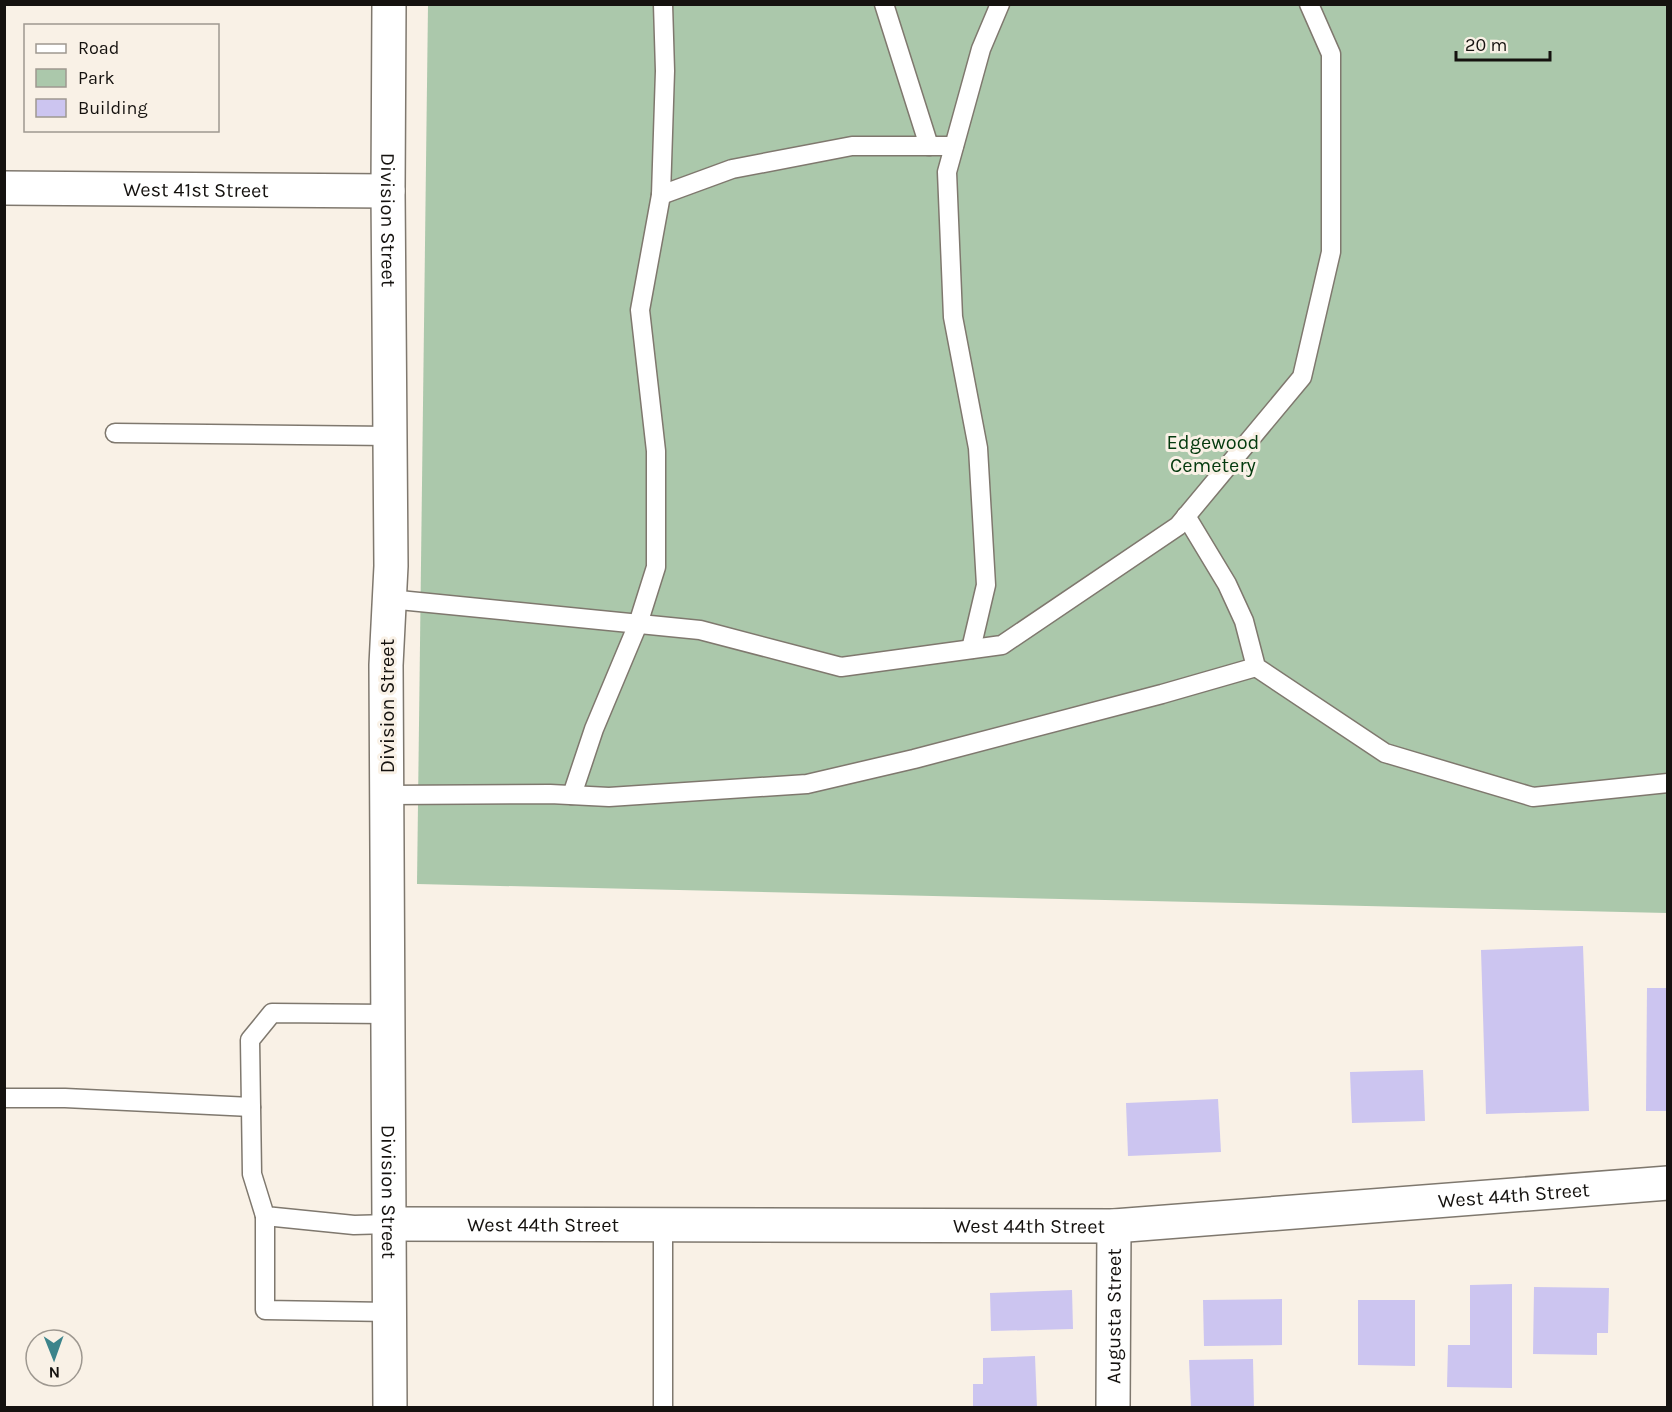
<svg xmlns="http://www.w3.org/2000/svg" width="1672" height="1412" viewBox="0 0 1672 1412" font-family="Karla,sans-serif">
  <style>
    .green { fill: #abc8ab }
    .building { fill: #ccc5f0 }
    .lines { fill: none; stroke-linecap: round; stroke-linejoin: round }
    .lane-casing { stroke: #7f786e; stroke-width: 21 }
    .street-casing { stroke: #7f786e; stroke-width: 36 }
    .lane { stroke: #fff; stroke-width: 18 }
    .street { stroke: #fff; stroke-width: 33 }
    .labels { text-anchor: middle; stroke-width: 6; stroke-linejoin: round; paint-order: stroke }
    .street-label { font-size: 20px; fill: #15120f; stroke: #f9f1e6 }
    .park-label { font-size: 20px; fill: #043a0e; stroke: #f9f1e6 }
  </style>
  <rect width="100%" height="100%" fill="#f9f1e6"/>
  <path class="green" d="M428 5H1667V913L417 884Z"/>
  <g class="building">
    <path d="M1583 946 1589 1111 1486 1114 1481 950Z"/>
    <path d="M1647 988H1668V1111H1646Z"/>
    <path d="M1423 1070 1425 1121 1352 1123 1350 1072Z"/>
    <path d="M1218 1099 1221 1152 1128 1156 1126 1103Z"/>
    <path d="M1512 1284V1388L1447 1387 1448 1345H1470V1285Z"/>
    <path d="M1534 1287 1609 1288 1608 1333H1597V1355L1533 1354Z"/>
    <path d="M1072 1290 1073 1329 991 1331 990 1293Z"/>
    <path d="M1282 1299V1345L1204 1346 1203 1300Z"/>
    <path d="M1358 1300H1415V1366L1358 1365Z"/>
    <path d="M1035 1356 1037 1408H973V1384H983V1358Z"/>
    <path d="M1253 1359 1254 1408H1191L1189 1360Z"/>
  </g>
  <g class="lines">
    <defs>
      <g id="lane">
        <path d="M884 4 929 146"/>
        <path d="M661 195 732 169 852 146H954"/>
        <path d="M115 433 390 436"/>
        <path d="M1186 516 1227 584 1244 621 1256 667 1385 753 1533 797 1668 783"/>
        <path d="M389 599 700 630 841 667 1002 645 1178 526 1302 377 1331 252V54L1309 4"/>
        <path d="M971 649 986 585 978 448 953 317 947 172 981 49 1000 4"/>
        <path d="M387 795 550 794 609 797 807 784 914 759 1162 694 1256 667"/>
        <path d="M572 795 594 729 638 624 656 567V451L640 310 661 195 665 71 663 4"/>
        <path d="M388 1014 272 1013 250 1040 252 1174 265 1216 354 1225 390 1224"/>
        <path d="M4 1098H65L251 1107"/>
        <path d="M265 1216V1310L390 1312"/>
        <path d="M663 1408V1225"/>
      </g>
      <g id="street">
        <path id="s1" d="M389 4 388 191 391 566 386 665 390 1408"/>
        <path id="s2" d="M4 188 388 191"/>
        <path id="s3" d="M390 1224 1114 1226 1668 1183"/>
        <path id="s4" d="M1113 1408 1114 1226"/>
      </g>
    </defs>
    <use href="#lane" class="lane-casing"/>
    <use href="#street" class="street-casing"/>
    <use href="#lane" class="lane"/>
    <use href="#street" class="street"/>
  </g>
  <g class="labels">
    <g class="street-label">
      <text dy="7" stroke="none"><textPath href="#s2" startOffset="192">West 41st Street</textPath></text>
      <text dy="7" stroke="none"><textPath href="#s1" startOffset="216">Division Street</textPath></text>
      <text transform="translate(387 706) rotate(-90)" y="7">Division Street</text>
      <text dy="7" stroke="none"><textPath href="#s1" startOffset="1188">Division Street</textPath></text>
      <text dy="7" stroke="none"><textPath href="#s3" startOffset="1125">West 44th Street</textPath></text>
      <text dy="7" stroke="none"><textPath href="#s3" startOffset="153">West 44th Street</textPath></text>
      <text dy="7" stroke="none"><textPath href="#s3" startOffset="639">West 44th Street</textPath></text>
      <text dy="7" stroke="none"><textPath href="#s4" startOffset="92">Augusta Street</textPath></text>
    </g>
    <g class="park-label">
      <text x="1213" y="449">Edgewood<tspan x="1213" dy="23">Cemetery</tspan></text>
    </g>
  </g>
  <rect width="1672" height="1412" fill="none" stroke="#15120f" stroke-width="12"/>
  <rect x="24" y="24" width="195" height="108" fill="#f9f1e6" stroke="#9e9890" stroke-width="1.5"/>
  <rect x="36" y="44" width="30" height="9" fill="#ffffff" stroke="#9e9890" stroke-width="1.5"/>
  <text x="78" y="54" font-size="18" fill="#15120f">Road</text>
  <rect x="36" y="69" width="30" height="18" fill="#abc8ab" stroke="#9e9890" stroke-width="1.5"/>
  <text x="78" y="84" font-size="18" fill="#15120f">Park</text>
  <rect x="36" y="99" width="30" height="18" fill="#ccc5f0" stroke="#9e9890" stroke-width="1.5"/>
  <text x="78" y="114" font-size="18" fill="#15120f">Building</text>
  <g transform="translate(54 1358) rotate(179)"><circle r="28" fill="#f9f1e6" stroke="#9e9890" stroke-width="1.5"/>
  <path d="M0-4.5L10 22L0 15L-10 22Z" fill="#3c848b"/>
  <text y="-9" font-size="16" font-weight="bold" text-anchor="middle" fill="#15120f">N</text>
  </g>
  <path d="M1456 51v9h94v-9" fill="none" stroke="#15120f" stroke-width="3"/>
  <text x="1465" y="51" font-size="18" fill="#15120f" stroke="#f9f1e6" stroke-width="4.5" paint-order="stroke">20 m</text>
</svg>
